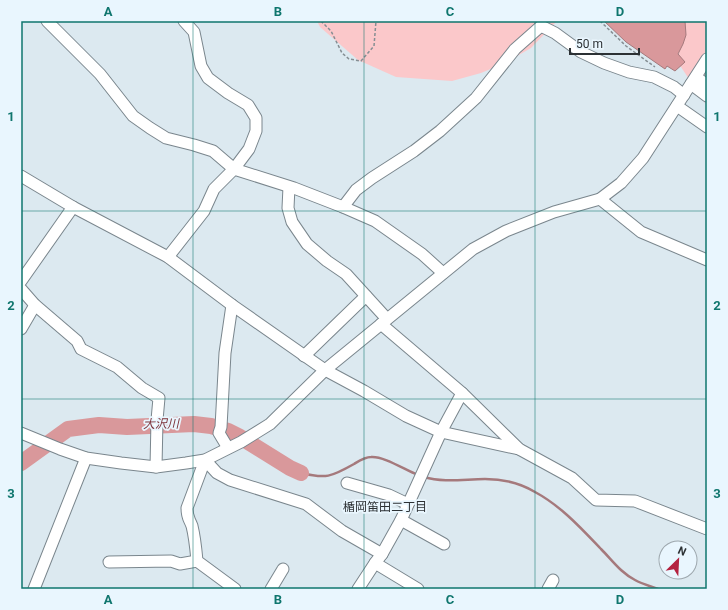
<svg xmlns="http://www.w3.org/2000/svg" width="728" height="610" viewBox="0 0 728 610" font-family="Roboto,'Noto Sans JP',sans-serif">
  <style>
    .green { fill: #fbc8ca }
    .water { fill: #d9989b; stroke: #a5797c }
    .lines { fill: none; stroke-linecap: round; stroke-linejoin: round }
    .stream { stroke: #a5797c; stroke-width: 2.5 }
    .river { stroke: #d9989b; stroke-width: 16 }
    .minor-casing { stroke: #7a868d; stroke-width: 13 }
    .path { stroke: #858e93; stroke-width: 1.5; stroke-dasharray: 3 2; stroke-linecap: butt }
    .minor { stroke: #fff; stroke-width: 11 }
    .grid { fill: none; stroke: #0f766e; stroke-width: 1; stroke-opacity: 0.55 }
    .labels { text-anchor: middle; stroke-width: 3.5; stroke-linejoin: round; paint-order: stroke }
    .water-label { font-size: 12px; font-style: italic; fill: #7c2f37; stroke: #e9f6fe }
    .neighbourhood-label { font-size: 12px; fill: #2c3134; stroke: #e9f6fe }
    .neatline { fill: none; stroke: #0f766e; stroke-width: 1.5 }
    .grid-label { font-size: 13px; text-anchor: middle; font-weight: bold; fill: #0f766e }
  </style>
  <rect width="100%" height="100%" fill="#dce9f0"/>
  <g class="green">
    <path d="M317 21H557L531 48 505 63 481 73 452 81 396 77 358 60 320 27Z"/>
    <path d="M679 21H707V106L679 64Z"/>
  </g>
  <path class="water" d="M604 21H685L686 35 683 44 678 54 685 62 675 71 667 66 665 69 626 42Z"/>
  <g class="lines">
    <g class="stream">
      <path d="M301 473C326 479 331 477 354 464 359 461 365 457 371 457 384 456 405 470 418 475"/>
      <path d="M424 477C444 483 465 479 485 479 502 479 520 483 535 492 561 506 581 528 601 549 612 560 621 573 635 580 642 584 650 586 658 589"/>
    </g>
    <path class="river" d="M21 463 68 429 99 425 127 427 194 424 211 426 228 431 240 437 290 468 301 473"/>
    <defs>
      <g id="minor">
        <path d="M47 21 100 74 133 116 150 128 166 138 194 145 213 151 234 169 294 188 343 207 375 221 422 254 443 273"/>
        <path d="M696 77 707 85"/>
        <path d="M691 84 707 96"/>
        <path d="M677 106 707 127"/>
        <path d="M21 176 73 207 168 257 232 305 325 370 364 391 406 416 441 432 519 449"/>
        <path d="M289 187 288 208 292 222 307 244 327 261 346 274 387 319"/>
        <path d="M600 199 641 232 707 260"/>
        <path d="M343 207 356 190 372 178 414 151 440 131 476 98 515 49 541 26 555 33 581 52 604 63 629 72 654 77 674 87 684 95"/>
        <path d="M168 257 204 211 214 189 234 169 249 149 256 131V118L248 105 228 93 208 78 201 66 194 32 184 21"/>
        <path d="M21 281 73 207"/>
        <path d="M21 289 35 305 77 341 81 349 117 367 142 388 159 398 157 420 156 467"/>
        <path d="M381 324 462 393 519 449 572 478 596 500 635 501 707 529"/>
        <path d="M21 329 35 305"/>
        <path d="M304 356 366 296"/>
        <path d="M21 433 60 449 86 458 121 463 156 467 186 463 205 460 241 442 270 424 325 370 473 249 506 231 554 212 600 199 621 183 643 158 707 59"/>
        <path d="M228 448 219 433 221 427 225 353 232 305"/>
        <path d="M347 483 389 495 408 504"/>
        <path d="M401 520 444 544"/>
        <path d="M109 562 171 561 180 564 197 561"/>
        <path d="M375 563 418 589"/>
        <path d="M34 589 86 458"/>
        <path d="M235 589 197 561C196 550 195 538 192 526 189 518 187 518 187 508L205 460 217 473 230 480 306 504 342 531 382 554"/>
        <path d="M271 589 283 569"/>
        <path d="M358 589 375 563 382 554 401 520 441 432 462 393"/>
        <path d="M548 589 553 580"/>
      </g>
    </defs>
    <use href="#minor" class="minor-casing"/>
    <g class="path">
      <path d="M285 21H286"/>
      <path d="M321 21 331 31 342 53 349 59 361 61 374 46 376 21"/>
      <path d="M600 21 626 46 655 67"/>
    </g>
    <use href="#minor" class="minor"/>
  </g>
  <path class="grid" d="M193 21V589M364 21V589M535 21V589M21 211H707M21 399H707"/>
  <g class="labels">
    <g class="water-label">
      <text transform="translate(161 424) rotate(-1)" y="4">大沢川</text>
    </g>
    <g class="neighbourhood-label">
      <text x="385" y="511">楯岡笛田二丁目</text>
    </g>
  </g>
  <rect width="728" height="610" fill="none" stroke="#e9f6fe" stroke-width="44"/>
  <g transform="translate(678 560) rotate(24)"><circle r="19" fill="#e9f6fe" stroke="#9da7ad"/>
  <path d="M0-3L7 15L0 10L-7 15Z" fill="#b42240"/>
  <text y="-6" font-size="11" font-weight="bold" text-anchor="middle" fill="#2c3134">N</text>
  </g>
  <path d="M570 48v6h69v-6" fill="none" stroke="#2c3134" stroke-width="2"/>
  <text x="576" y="48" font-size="12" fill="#2c3134" stroke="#e9f6fe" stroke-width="3" paint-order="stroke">50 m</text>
  <rect x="22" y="22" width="684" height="566" class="neatline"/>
  <g class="grid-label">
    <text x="108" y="16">A</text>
    <text x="278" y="16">B</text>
    <text x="450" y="16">C</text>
    <text x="620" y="16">D</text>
    <text x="11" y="121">1</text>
    <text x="717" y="121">1</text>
    <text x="11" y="310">2</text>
    <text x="717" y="310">2</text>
    <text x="11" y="498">3</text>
    <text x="717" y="498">3</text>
    <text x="108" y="604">A</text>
    <text x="278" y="604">B</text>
    <text x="450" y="604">C</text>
    <text x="620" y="604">D</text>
  </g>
</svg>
